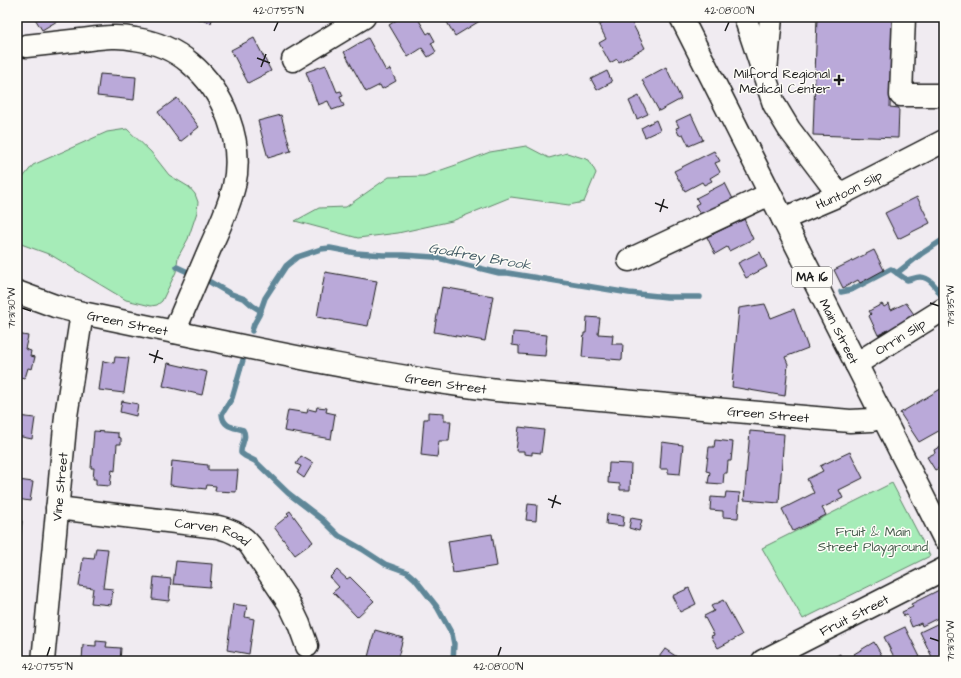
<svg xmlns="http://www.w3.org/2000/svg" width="961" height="678" viewBox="0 0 961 678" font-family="'Architects Daughter',sans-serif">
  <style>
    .green { fill: #a6ecb8; stroke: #61846a }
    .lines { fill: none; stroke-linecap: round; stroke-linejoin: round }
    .stream { stroke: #5e8798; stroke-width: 5.5 }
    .building { fill: #baa9d9; stroke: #1c1c1c }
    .minor-casing { stroke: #1c1c1c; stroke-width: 25 }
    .major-casing { stroke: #1c1c1c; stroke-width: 25 }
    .minor { stroke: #fdfcf7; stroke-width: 22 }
    .major { stroke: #fdfcf7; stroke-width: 22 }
    .ticks { fill: none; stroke: #1c1c1c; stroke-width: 1.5 }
    .poi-dot { fill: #1c1c1c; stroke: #fdfcf7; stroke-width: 1.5 }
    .labels { text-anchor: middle; stroke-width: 3; stroke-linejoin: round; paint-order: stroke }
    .shield { fill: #fdfcf7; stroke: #605f5e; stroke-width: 1 }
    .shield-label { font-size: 12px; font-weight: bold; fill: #1c1c1c }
    .poi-label { font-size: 13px; fill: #1c1c1c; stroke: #fdfcf7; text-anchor: end }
    .street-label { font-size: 13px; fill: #1c1c1c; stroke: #fdfcf7 }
    .park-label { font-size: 13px; fill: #455a4b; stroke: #fdfcf7 }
    .water-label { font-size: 14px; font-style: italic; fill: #425a64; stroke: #fdfcf7 }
    .neatline { fill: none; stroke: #1c1c1c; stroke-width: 1.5 }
    .ticks-label { font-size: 10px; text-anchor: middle; fill: #1c1c1c }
  </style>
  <rect width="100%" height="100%" fill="#f0ebf1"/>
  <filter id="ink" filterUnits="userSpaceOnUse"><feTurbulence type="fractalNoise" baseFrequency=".025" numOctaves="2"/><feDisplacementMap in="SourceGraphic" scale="8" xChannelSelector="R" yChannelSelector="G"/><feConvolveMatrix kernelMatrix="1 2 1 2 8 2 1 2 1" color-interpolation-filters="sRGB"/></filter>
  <g filter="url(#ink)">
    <g class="green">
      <path d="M127 129 151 152 169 175 189 187 195 194 198 202 197 212 188 239 178 257 176 272 162 301 157 305 151 306 126 300 51 255 21 244 17 238V185L33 165 107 132Z"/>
      <path d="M526 146 549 158 567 153 589 160 596 173 584 202 569 205 511 197 452 221 398 233 358 238 295 221 319 208 346 207 389 177 424 176 456 165 490 152Z"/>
      <path d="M892 483 930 556 803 619 762 548Z"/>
    </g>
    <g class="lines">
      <g class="stream">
        <path d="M177 267 190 273"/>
        <path d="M897 273 921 254 944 239"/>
        <path d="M210 282 229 293 245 299 253 306 261 311"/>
        <path d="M841 292 851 290 891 269 907 280C912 279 916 277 920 277 931 277 937 289 942 297"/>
        <path d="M252 331 254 324 259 315 265 298 286 266 297 257 321 249 330 248 356 253 383 255H403L434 257 499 273H508L629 293 667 297H700"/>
        <path d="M243 360 232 398 222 414C223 427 233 427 243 430 248 438 240 445 241 453L245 456 255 461 288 493 323 520 339 536 362 549 385 564 407 572 415 579 437 607 452 634 454 644 453 661"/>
      </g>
    </g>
    <g class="building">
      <path d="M34 17H64L42 30Z"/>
      <path d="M192 17H213L211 23Z"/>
      <path d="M401 17H417L427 34 430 32 435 41 431 43 436 52 428 57 422 48 408 57 389 25Z"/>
      <path d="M444 17H481L483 19 455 36Z"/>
      <path d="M614 17H629L645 48 619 62 617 59 610 63 599 43 606 39 599 25Z"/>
      <path d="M817 17H944V19L893 17 890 107 899 108 898 138 813 135Z"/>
      <path d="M254 38 271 71 248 83 231 50Z"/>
      <path d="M368 38 386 71 390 69 396 81 382 89 380 85 366 92 344 52Z"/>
      <path d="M326 65 337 92 341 91 343 96 340 97 344 106 332 110 328 101 318 105 306 72Z"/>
      <path d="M666 67 681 99 659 111 642 80Z"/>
      <path d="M607 71 612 82 597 90 591 79Z"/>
      <path d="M100 74 136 77 134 100 97 96Z"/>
      <path d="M639 96 648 114 637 119 629 101Z"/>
      <path d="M177 98 199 127 180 142 158 112Z"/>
      <path d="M691 114 703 140 689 146 683 134 679 135 676 128 679 127 676 121Z"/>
      <path d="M281 115 291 151 268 158 258 121Z"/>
      <path d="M656 120 660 130 645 137 641 128Z"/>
      <path d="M714 151 720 161 715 163 720 172 710 178 712 181 704 185 702 182 685 191 674 171Z"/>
      <path d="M725 183 735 203 707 218 704 212 700 214 695 205 699 203 696 198Z"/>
      <path d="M917 197 930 223 898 239 885 213Z"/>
      <path d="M744 219 753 239 729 251 727 247 715 254 707 237Z"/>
      <path d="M874 250 884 270 860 283 858 280 843 288 834 270Z"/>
      <path d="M760 252 767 267 746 278 738 263Z"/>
      <path d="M325 272 377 281 368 326 317 317Z"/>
      <path d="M442 287 493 296 485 341 434 332Z"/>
      <path d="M906 303 916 317 878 335 869 316 871 314 869 311 882 304 884 307 889 304 891 310Z"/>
      <path d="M765 304 771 318 794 309 808 348 785 357 788 364 785 396 732 387 739 308Z"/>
      <path d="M587 317 600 318 598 334 613 335 612 344H623L622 360 582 357 584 333H586Z"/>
      <path d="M513 332 547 335 545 356 519 354V346L512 345Z"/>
      <path d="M17 334 28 336 25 349 31 351 30 356 35 357 32 369 28 368 25 378 18 377 17 381Z"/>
      <path d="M115 357 129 358 124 393 99 390 103 361 114 363Z"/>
      <path d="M168 363 207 372 202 395 163 386Z"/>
      <path d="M944 387V428L919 442 900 413Z"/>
      <path d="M122 401 138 404 136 416 120 412Z"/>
      <path d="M317 407 327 408 326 412 335 414 331 439 284 431 288 410 307 413 308 409 316 411Z"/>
      <path d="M428 412 444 413V421H451L449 441H439L437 457 421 455 424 419H428Z"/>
      <path d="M17 416 35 418 32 439 17 436Z"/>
      <path d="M519 427 544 430 541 453 532 452V455L524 454V451H516Z"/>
      <path d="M94 431 118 433V437L121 438V444H117L115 471 112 470 110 486 96 485V479H93L94 468H91Z"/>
      <path d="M750 431 784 434 779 503 744 500Z"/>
      <path d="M715 440 733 442 731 461H728L727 473H724L723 484 708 483 710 472 706 471 709 447H714Z"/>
      <path d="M662 442 683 445 680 474 668 473V469H660Z"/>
      <path d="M944 444V468L943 469 942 467 935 470 927 457 935 453 934 450Z"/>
      <path d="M850 452 863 478 839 490 843 498 822 508 826 515 793 531 782 509 814 493 807 479 823 471 820 466Z"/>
      <path d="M301 456 313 463 304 478 297 473 301 466 296 464Z"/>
      <path d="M172 461 208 465V470H238L236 492 215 491 216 486 207 485 206 489 170 485Z"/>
      <path d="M609 463 631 464 630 490H620V484L608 483Z"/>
      <path d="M17 475H19L18 480 33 482 30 501 17 499Z"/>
      <path d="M726 492 740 493 738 518 723 517V511L710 510 711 497 725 498Z"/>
      <path d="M528 504 537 505 536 521 526 520Z"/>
      <path d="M290 511 313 542 295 555 274 527 289 515 287 513Z"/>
      <path d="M607 514 624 516 623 526 606 524Z"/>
      <path d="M631 518 642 520 639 531 629 528Z"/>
      <path d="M17 521H22L20 541H17Z"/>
      <path d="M492 534 497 566 453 573 448 541Z"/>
      <path d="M96 548 108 549 103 588 113 589 111 605 91 603 93 588 79 586 83 558 94 559Z"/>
      <path d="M176 561 212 564 210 587 173 584Z"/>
      <path d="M337 570 347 579 350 577 374 601 357 617 333 592 339 587 330 577Z"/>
      <path d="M154 577 171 579 169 601 152 599Z"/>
      <path d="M689 588 696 604 680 612 672 596Z"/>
      <path d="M941 589 944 596V615L922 626 921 623 912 627 907 615 904 616 902 612 913 607 911 604Z"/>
      <path d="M723 600 742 635 718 648 711 636 714 635 704 616 714 611 711 606Z"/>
      <path d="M233 604 247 606 245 617 254 619 249 654 227 650Z"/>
      <path d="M939 623 944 633V661H934L920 632Z"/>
      <path d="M905 627 920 657 912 661H896L884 637Z"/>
      <path d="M375 630 403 638 397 661H367Z"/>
      <path d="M96 641 107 642 106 647 121 648 120 661H82L83 645 96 646Z"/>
      <path d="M874 642 885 661H858L854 654Z"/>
      <path d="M665 649 677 657 674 661H656Z"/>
      <path d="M840 654 843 661H826Z"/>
    </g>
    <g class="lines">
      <defs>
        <g id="minor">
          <path d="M745 17 774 104 789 129 839 195"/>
          <path d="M904 17 901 95H944"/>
          <path d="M26 46C45 44 63 42 81 40 99 38 117 35 135 39 155 42 175 50 190 63 224 91 244 142 234 186 229 207 219 228 210 248 198 276 186 304 174 332"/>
          <path d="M293 60 364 17"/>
          <path d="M766 71 771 17"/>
          <path id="s1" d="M783 219 839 195 944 141"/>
          <path d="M629 260 770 194"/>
          <path id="s2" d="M17 292 55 306 82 313C220 341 358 373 497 390L850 421 872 420 883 417"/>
          <path id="s3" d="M856 364 944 309"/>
          <path id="s4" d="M57 508 218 527C231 530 242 535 250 545L289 603 299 624 307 646"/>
          <path id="s5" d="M43 661 66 416 82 313"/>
          <path id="s6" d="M763 661 944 569"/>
        </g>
        <g id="major">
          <path id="s7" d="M681 17 944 538"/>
        </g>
      </defs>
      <use href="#minor" class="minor-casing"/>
      <use href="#major" class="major-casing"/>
      <use href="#minor" class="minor"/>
      <use href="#major" class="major"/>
    </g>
  </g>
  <path class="ticks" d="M274 31 278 22M725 31 729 22M257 58 270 63M261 67 266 54M655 203 668 208M660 212 664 199M930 303 939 306M22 308 31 311M149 354 163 359M154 363 158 350M548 499 561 504M552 508 556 495M930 638 939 641M47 656 50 647M498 656 501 647"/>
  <path class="poi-dot" d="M837 74h4v4h4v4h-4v4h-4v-4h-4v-4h4z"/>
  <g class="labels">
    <rect class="shield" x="792" y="267" width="40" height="20" rx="3"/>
    <g class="shield-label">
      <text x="812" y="281">MA 16</text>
    </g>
    <g class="poi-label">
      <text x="830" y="78">Milford Regional<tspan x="830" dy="15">Medical Center</tspan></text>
    </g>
    <g class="street-label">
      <text dy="5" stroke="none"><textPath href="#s1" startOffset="72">Huntoon Slip</textPath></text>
      <text dy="5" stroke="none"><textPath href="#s2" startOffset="115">Green Street</textPath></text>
      <text dy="5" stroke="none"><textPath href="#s7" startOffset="352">Main Street</textPath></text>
      <text dy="5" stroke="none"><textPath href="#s3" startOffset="52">Orrin Slip</textPath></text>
      <text dy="5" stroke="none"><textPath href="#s2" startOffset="439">Green Street</textPath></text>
      <text dy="5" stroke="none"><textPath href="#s2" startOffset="763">Green Street</textPath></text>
      <text dy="5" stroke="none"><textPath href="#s5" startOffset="175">Vine Street</textPath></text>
      <text dy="5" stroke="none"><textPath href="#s4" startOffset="158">Carven Road</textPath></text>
      <text dy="5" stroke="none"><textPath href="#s6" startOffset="102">Fruit Street</textPath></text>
    </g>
    <g class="park-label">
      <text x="873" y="536">Fruit &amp; Main<tspan x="873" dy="15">Street Playground</tspan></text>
    </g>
    <g class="water-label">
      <text transform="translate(480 256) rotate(10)" y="5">Godfrey Brook</text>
    </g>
  </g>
  <rect width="961" height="678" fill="none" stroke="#fdfcf7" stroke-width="44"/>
  <rect x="22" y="22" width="917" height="634" class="neatline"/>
  <g class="ticks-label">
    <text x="278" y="14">42°07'55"N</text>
    <text x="729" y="14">42°08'00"N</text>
    <text transform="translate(950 306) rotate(-90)" y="4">71°31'35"W</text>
    <text transform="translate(11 308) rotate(-90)" y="4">71°31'30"W</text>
    <text transform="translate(950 641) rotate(-90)" y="4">71°31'30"W</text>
    <text x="47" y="670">42°07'55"N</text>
    <text x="498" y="670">42°08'00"N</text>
  </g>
</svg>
